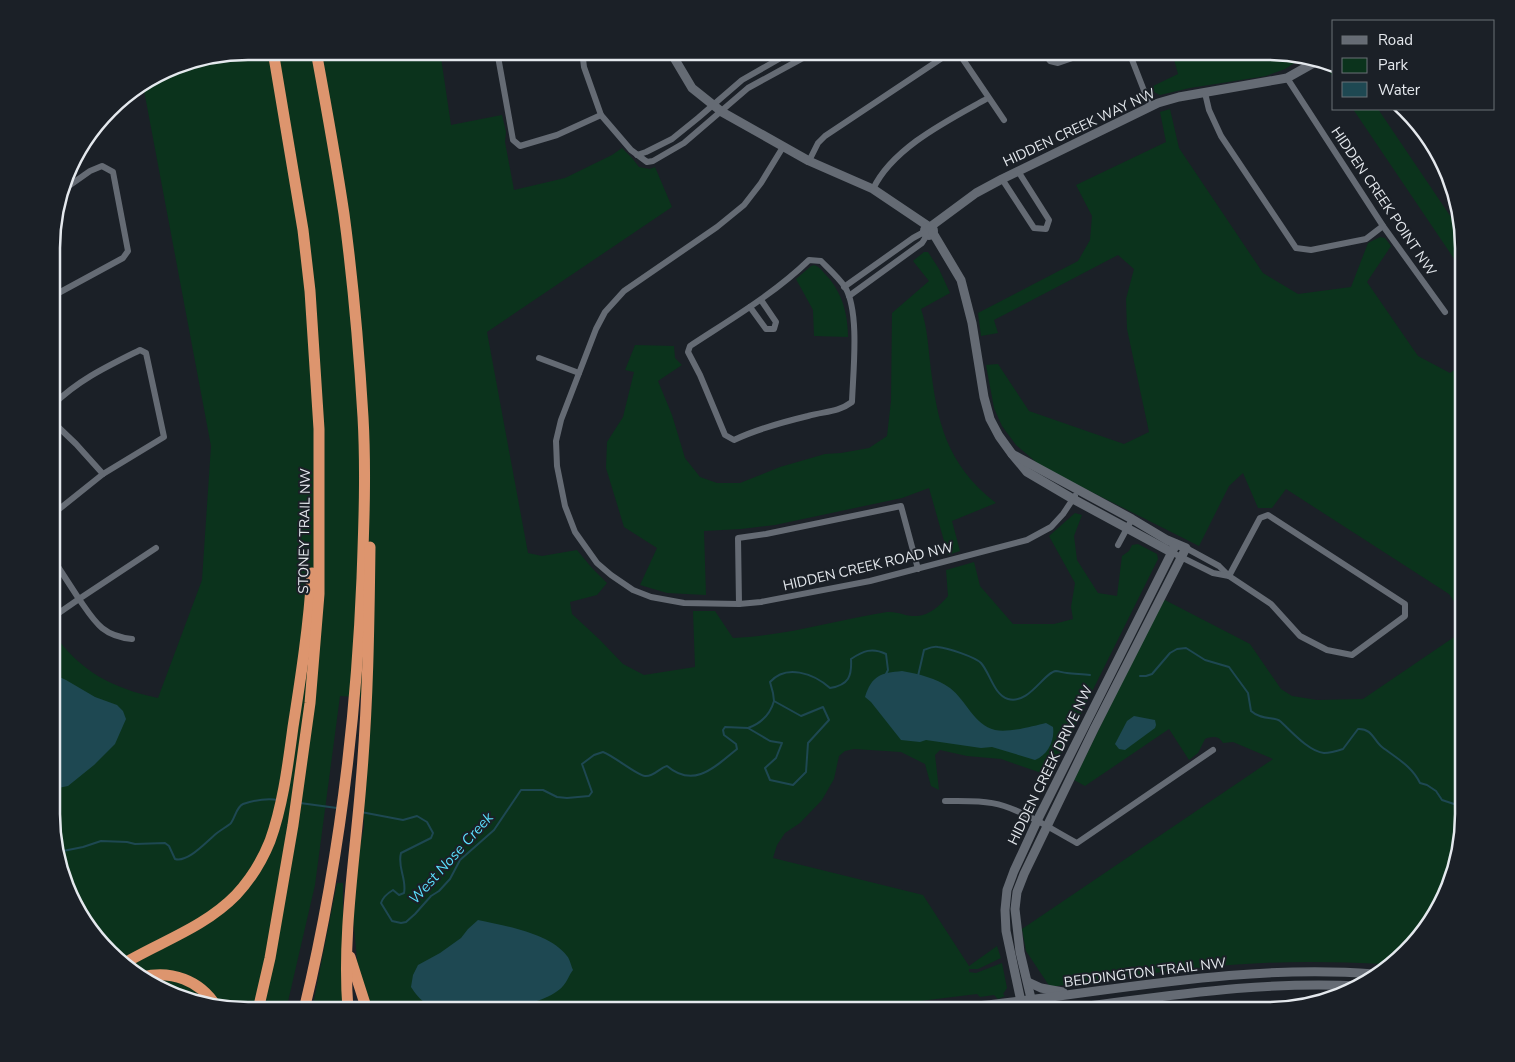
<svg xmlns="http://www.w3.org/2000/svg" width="1515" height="1062" viewBox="0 0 1515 1062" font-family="'Nunito Sans',sans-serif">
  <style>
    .green { fill: #0b331c }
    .water { fill: #1e4852 }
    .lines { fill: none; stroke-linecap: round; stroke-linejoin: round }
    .stream { stroke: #1e4852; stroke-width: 2 }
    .street { stroke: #656b74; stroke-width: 6 }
    .secondary { stroke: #656b74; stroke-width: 9 }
    .highway { stroke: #dd956e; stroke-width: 11 }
    .labels { text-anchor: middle; stroke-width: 4; stroke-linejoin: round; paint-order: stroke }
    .street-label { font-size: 14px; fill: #e4e8ed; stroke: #1b2027 }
    .water-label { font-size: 15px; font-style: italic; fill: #5bdffe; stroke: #1b2027 }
    .rim { fill: none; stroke: #e4e8ed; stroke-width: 2.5 }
  </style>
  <rect width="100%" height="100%" fill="#1b2027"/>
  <g class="green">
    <path d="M248 51H440L451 125 502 115 506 132 505 142 514 190 565 178 612 155 622 148 632 158 639 167 650 169 655 167 672 207 487 332 528 553 542 556 577 550 592 568 607 583 597 595 570 602 572 614 600 640 623 664 644 675 695 667 693 611H715L733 638C786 636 836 620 887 612 898 611 907 617 917 616 931 615 940 605 948 596L946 570 974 562 980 586 1013 624H1054L1073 619 1071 607 1075 583 1049 536 1075 513 1082 515 1074 536 1077 560 1098 593 1117 596 1122 556 1129 551 1132 545 1138 544 1157 554 1158 559 1050 776 1001 759 967 756 940 750 935 755 939 790 931 786 925 764 901 752 854 749 845 751 839 756 834 779 822 800 800 823 785 833 777 845 773 858 923 895 969 966 997 946 1001 958 978 969H969V972L976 973 1002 963 1007 988 1003 994 1005 996 998 999 994 995 980 997 977 994 839 1011 372 1010 358 970 353 918 356 866 364 827 363 796 369 746 372 698 340 696 315 885 286 1010H236L185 1000 129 970 78 912 53 839V633C81 672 112 688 158 698L202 580 211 446 143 85 173 66Z"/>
    <path d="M1172 52H1279L1304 57 1285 69 1266 76 1190 88 1160 95 1154 92 1151 87 1178 74Z"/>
    <path d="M1328 61 1334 64V79L1324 64Z"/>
    <path d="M1170 109 1179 148 1263 273 1298 294 1351 287 1368 243 1380 237 1385 238 1391 246 1367 282 1418 356 1450 373 1463 364V615L1449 594 1286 489 1272 508H1258L1243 473 1229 486 1199 546 1042 467 1016 445 1002 426 994 408 986 365 998 364 1029 411 1124 444 1149 432 1127 329 1126 299 1134 269 1118 255 994 320 998 333 981 336 978 313 1078 261 1090 240 1092 216 1076 185 1166 142 1160 112Z"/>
    <path d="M1353 109H1378L1463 235V272Z"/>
    <path d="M924 252H928L939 269 950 293 921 309C927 326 928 344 930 362 937 422 946 464 996 503L952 521 960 551 948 555 929 488 902 498 775 525 741 529 704 531 706 595 667 593 640 585 657 548 624 527 606 468 607 442 623 417 634 372 625 370 635 345 674 346 675 358 682 365 658 381 672 415 685 458 700 477 717 483H740L780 467 825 454 841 453 869 448 887 436 891 401 892 313 929 281 913 261Z"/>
    <path d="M814 265C820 267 822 271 826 275 842 292 848 314 848 337L814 336 813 310 796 279 811 266Z"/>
    <path d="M1163 599 1250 644 1281 689 1292 696 1317 700 1363 699 1463 631V826L1453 877 1423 933 1385 964C1344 962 1304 961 1263 963 1192 966 1121 978 1050 987L1026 951 1022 929 1273 759 1233 742 1223 743C1219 736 1213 736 1205 739L1198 753 1189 760 1169 729 1085 786 1074 780Z"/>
    <path d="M337 883H343V1010H312Z"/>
  </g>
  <g class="water">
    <path d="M902 671C919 674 936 678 950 688 966 700 974 725 995 730 1009 733 1033 726 1046 723L1053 727C1055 740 1048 755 1035 760L992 747 981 748 926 740 920 742 901 740 871 702 865 697C872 675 881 673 902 671Z"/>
    <path d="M53 674 66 680 95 697 117 705 123 711 126 719 115 744 94 765 68 786 53 789Z"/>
    <path d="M1134 716 1155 720 1156 725 1155 728 1125 750 1119 749 1115 744 1127 721Z"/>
    <path d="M478 920C505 926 550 933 567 956 570 959 571 966 573 970 569 975 567 982 563 986 543 1010 453 1019 427 1004 420 1000 415 993 411 987L413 975 418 965 440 953 461 938 468 929Z"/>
  </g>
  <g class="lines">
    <g class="stream">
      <path d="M918 676 924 650C929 648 933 646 938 647 948 648 975 657 981 663 990 673 994 695 1008 699 1029 705 1044 672 1056 671 1059 671 1063 673 1067 673 1074 674 1082 674 1090 675"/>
      <path d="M1140 676H1146L1152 674 1170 653 1177 649 1186 648 1205 660 1229 667 1248 693 1251 711C1262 721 1275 716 1280 721 1290 730 1309 752 1324 753 1330 753 1337 751 1343 749L1358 729C1372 728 1374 741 1382 747 1396 758 1412 766 1420 783L1427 785 1436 791 1442 800 1463 807"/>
      <path d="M748 728C762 723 770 715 774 701"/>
      <path d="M300 803 337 808"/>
      <path d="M361 812 403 820 417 816 427 822 433 833 431 838 401 853C397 867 407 879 404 893L399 895 393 890C388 893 383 897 381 903L392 921 401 923 406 922 415 914 431 896 439 891 450 879 460 860 494 830 521 790H543L557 797 567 798 589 796 592 792 582 764 594 755 603 752C614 756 638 776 645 776 654 777 659 768 667 766 694 789 715 767 737 749L736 744 724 735 723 730 725 727 748 728 770 741 782 743 776 758 765 768 770 780 793 785 806 772 808 743 829 720 823 707 801 716 774 701 773 693 770 682C786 664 813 673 830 688 849 685 852 676 851 659 863 651 872 647 886 654L888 670 886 674"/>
      <path d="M57 850 63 851 83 847 101 841 127 842 135 844 165 843 169 846 175 859C188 863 207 841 217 833 221 830 226 827 230 824 235 819 236 807 243 804 255 800 265 798 278 800"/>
    </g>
    <g class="street">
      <path d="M497 51 513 140 520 146 557 135 601 115"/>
      <path d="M582 51 584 67 601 115 631 150 647 162 653 161 684 143 748 88 801 59 819 51"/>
      <path d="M958 52 1004 120"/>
      <path d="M1043 52 1050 61 1058 63 1090 52"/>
      <path d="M1129 52 1150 106"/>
      <path d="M1287 78 1383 226 1445 312"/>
      <path d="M1205 93 1209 110 1221 136 1296 248 1311 250 1366 239 1383 226"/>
      <path d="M783 147 761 183 744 205 717 227 624 291 605 312 596 329 561 420 556 441 557 466 565 506 575 532 597 563 611 575 633 590 651 597 684 603 739 604 761 602 870 581 1027 540 1051 527 1063 514 1075 496"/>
      <path d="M637 155 646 152 672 139 698 118 742 80 793 51"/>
      <path d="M809 161 818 143 825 136 951 52"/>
      <path d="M1002 179 1034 228 1046 229 1049 220 1018 171"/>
      <path d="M873 189C893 147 949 120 988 98"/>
      <path d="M809 260 821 261C829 269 839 278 845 287 860 312 853 372 852 402 837 413 825 411 808 416 783 422 757 429 734 440L725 435 700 375 688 352 690 346C731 319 774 294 809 260Z"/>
      <path d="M844 287 913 238 924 232"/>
      <path d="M53 296 123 258 128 251 113 172 102 166 90 171 63 190"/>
      <path d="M849 296 922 243 927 235"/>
      <path d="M750 307 766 329H774L776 322 761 300"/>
      <path d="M539 358 579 373"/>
      <path d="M53 405C78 380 108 366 140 350L146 353 164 437 103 474 53 514"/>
      <path d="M53 422 76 444 103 474"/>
      <path d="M1118 545 1132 519"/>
      <path d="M1186 548 1219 566 1229 576 1271 604 1300 636 1327 650 1352 655 1405 616V604L1268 515 1260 518 1229 576"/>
      <path d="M1171 552 1213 573 1229 576"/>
      <path d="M53 559 79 599 53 617"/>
      <path d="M739 604 738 538 766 534 901 506 918 569"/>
      <path d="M132 639C102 636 95 622 79 599L156 548"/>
      <path d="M945 801C964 801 986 800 1004 806 1029 814 1053 830 1077 843L1213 750"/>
    </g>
    <g class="secondary">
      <path d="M670 51 692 88 722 112 809 161 873 189 928 226"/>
      <circle cx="929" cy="231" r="4.5"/>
      <path d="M930 227 976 193 1002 179 1158 103 1179 97 1287 78 1319 60"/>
      <path d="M933 233 961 280 972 323 984 397 990 419 999 436 1012 454 1027 472 1073 499 1171 552"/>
      <path d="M1012 454 1132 519 1167 540 1186 548 1094 729 1024 874 1017 892 1015 909 1020 952 1034 1011"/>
      <path d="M1028 982 1041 988 1063 992"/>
      <path d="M921 1011C1072 1001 1222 962 1374 974"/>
      <path d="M1023 1011 1006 931 1005 910 1007 890 1014 871 1037 821 1176 544"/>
      <path d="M1048 1011C1151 999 1255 980 1359 986"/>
    </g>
    <g class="highway">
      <path d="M350 957 367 1010"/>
      <path d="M123 964C160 942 205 927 236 895 250 880 262 861 270 841 283 805 288 764 293 727 301 676 309 624 312 573"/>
      <path d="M142 977C171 970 200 980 216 1006"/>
      <path d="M258 1010 270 958 293 825 310 703 319 594V429L310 291 303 230 273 51"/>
      <path d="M304 1010C338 869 356 723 362 578 364 524 366 470 363 417 359 350 353 281 344 214 336 160 326 105 316 51"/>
      <path d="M348 1010C342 934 355 859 361 783 368 704 369 626 370 547"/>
    </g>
  </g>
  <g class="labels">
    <g class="street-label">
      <text transform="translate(1079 127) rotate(-25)" y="5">HIDDEN CREEK WAY NW</text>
      <text transform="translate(1384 201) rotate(56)" y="5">HIDDEN CREEK POINT NW</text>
      <text transform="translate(304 531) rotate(-89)" y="5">STONEY TRAIL NW</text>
      <text transform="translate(868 566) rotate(-13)" y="5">HIDDEN CREEK ROAD NW</text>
      <text transform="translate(1050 765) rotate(-64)" y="5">HIDDEN CREEK DRIVE NW</text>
      <text transform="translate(1145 972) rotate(-7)" y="5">BEDDINGTON TRAIL NW</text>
    </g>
    <g class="water-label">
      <text transform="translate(451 858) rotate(-48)" y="5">West Nose Creek</text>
    </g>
  </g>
  <path d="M0 0H1515V1062H0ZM248 60H1267A188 188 0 0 1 1455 248V814A188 188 0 0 1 1267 1002H248A188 188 0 0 1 60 814V248A188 188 0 0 1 248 60Z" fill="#1b2027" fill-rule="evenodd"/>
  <path class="rim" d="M248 60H1267A188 188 0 0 1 1455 248V814A188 188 0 0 1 1267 1002H248A188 188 0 0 1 60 814V248A188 188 0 0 1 248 60Z"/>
  <rect x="1332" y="20" width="162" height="90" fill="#1b2027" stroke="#6b7076"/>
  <rect x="1342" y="36" width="25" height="8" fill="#656b74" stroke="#6b7076"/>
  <text x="1378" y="45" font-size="15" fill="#e4e8ed">Road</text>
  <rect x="1342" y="58" width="25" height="15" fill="#0b331c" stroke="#6b7076"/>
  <text x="1378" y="70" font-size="15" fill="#e4e8ed">Park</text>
  <rect x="1342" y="82" width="25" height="15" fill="#1e4852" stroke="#6b7076"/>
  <text x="1378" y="95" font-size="15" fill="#e4e8ed">Water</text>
</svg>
